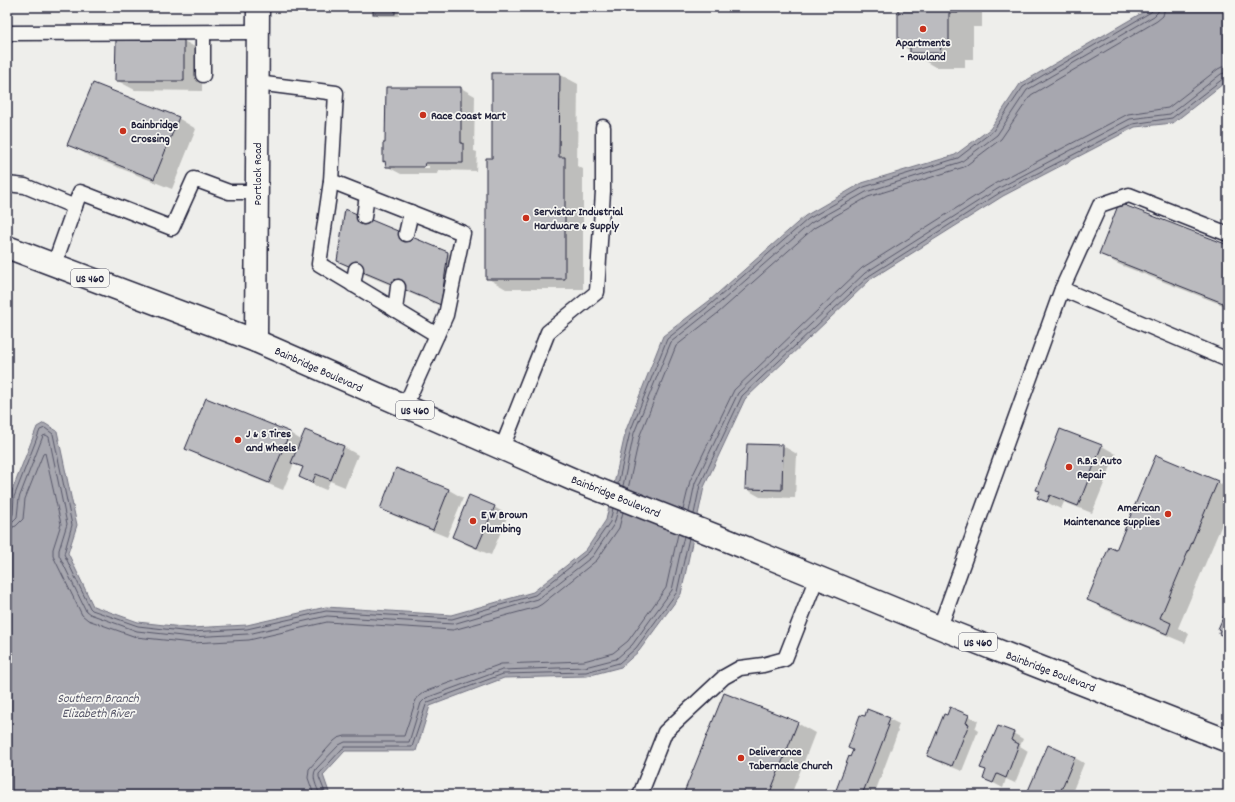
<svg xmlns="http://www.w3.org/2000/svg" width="1235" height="802" viewBox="0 0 1235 802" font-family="Dekko,sans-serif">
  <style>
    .water { fill: #a7a7af; stroke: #727281 }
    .shadow { fill: #0003; fill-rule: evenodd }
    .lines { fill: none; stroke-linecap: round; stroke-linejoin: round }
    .shore { stroke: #575769; stroke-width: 1 }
    .building { fill: #bbbbbf; stroke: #22223b }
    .lane-casing { stroke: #22223b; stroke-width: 17 }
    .secondary-casing { stroke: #22223b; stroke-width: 25 }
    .primary-casing { stroke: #22223b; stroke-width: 25 }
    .lane { stroke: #f6f6f2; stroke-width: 14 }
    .secondary { stroke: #f6f6f2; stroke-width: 22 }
    .primary { stroke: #f6f6f2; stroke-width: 22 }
    .poi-dot { fill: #c8321e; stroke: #f6f6f2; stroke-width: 1.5 }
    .labels { text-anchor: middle; stroke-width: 3.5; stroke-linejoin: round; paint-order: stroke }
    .shield { fill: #f6f6f2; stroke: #626272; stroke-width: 1 }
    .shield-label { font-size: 11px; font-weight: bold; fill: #22223b }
    .poi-label { font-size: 12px; font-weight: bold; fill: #22223b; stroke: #f6f6f2; text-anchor: start }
    .street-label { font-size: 12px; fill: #22223b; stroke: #f6f6f2 }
    .water-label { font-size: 13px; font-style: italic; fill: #575769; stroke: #f6f6f2 }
  </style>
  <rect width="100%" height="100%" fill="#eeeeeb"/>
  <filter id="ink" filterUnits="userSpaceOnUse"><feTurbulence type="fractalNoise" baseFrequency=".025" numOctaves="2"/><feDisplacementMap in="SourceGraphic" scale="8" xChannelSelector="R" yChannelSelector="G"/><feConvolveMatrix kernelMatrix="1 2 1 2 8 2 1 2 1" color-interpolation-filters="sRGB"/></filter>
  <g filter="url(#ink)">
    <path class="water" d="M1152 7H1228V80L1173 123 1135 127 1003 196 871 279 745 399 704 487 681 594 639 651 621 667 587 676 504 678 430 706 416 751H345L323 775 330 795H7V542L10 496 37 427 44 423 57 431 77 525 68 553 93 606 138 622 191 628 247 625 326 607 451 615 533 592 586 550 606 520 626 430 663 336 709 301 805 216 862 183 955 155 990 129 1020 84Z"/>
    <g class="shadow">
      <path d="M374 7H399V16H379L374 13Z"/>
      <path d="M899 7H982V27H973V59H965V67H935L911 53V51L899 44Z"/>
      <path d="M184 41 202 51V91L135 90 116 80Z"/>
      <path d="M559 74 578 84 577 166 583 169V289H506L487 278 493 159Z"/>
      <path d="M461 88 475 96 474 151 477 152 476 171 439 170 438 174H401L386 166V163L384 161ZM396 166H429V168H396Z"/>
      <path d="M178 118 196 129 172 189 87 155 69 144Z"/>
      <path d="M345 210 448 253 462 261 455 312 352 269 338 261Z"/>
      <path d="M1228 246V307L1118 264 1100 254Z"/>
      <path d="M1061 430 1102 446 1116 454 1092 513 1064 502 1061 509 1052 505 1038 497Z"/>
      <path d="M305 431 344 447 358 455 345 487 330 481 326 490 314 485 300 477 303 468 294 463 283 490 200 456 186 448 290 433 301 440Z"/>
      <path d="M783 446 797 454 795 498 760 497 746 489Z"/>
      <path d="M397 469 449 490 463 498 447 537 395 516 381 508Z"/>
      <path d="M1217 482 1228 488V510L1178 628 1189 634 1185 643 1106 610 1088 599 1117 551Z"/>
      <path d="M494 507 508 515 491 555 467 545 453 537Z"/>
      <path d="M950 708 969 716 978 721 975 729 978 731 962 771 937 761 928 755Z"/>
      <path d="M889 719 899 724 897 730 898 731 874 795H847L838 790 851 758Z"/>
      <path d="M797 723 815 733 791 795H684Z"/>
      <path d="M1013 733 1023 739 1020 746 1028 751 1015 783 1006 779 1003 788 984 778 987 771 982 768Z"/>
      <path d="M1048 746 1075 758 1084 763 1071 795H1032Z"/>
    </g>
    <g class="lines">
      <g class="shore">
        <path d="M618 484 630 432 667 339 711 304 808 219 864 187 958 158 993 131 1023 87 1151 12 1153 10 1154 7"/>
        <path d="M623 486 634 433 671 342 714 308 811 223 866 192 961 162 997 135 1027 90 1154 16 1158 12 1159 7"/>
        <path d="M628 489 640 435 676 346 718 313 814 228 868 197 964 167 1001 139 1031 95 1157 21 1163 16 1165 7"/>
        <path d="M683 510 690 481 734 390 862 268 996 183 1128 114 1168 108 1218 69 1222 67 1228 66"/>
        <path d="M689 512 695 483 738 393 865 273 999 188 1130 119 1170 114 1221 74 1228 72"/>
        <path d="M694 514 700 485 742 396 869 276 1001 192 1133 124 1172 118 1224 78 1228 77"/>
        <path d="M7 518 11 517 13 514 14 497 40 430 45 428 53 434 72 525 64 554 90 608 92 610 138 626 191 632 247 629 326 611 452 619 535 595 589 552 610 522 613 508"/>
        <path d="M7 523 13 521 17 517 19 498 43 436 46 435 49 437 67 524 59 550V555L86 611 90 614 137 631 191 637 248 634 327 616 453 624 538 599 593 556 614 524 618 510"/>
        <path d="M7 529 16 526 23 519 25 499 43 454 45 453 61 524 53 549V556L82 615 88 620 136 637 192 643 249 640 327 622 453 630 537 607 542 604 597 560 619 528 623 512"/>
        <path d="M314 795 308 778 309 769 334 741 338 738 345 736H404L416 700 419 696 424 692 501 664 584 661 613 653 628 641 666 588 678 534"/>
        <path d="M320 795C317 787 311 777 316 769L339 745 345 742H409L421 703 426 698 502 670 585 667 616 659 632 645 672 590 684 536"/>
        <path d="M326 795 319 777V774L342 749 345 747H412L426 705 428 702 503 674 586 672 619 663 636 648 677 592 689 538"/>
      </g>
    </g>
    <g class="building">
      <rect x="373" y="7" width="22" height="7"/>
      <path d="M898 7H958V13H949V46H941L940 53H910V44L898 45Z"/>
      <path d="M116 40H184V81H115Z"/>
      <path d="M492 73H560L559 157H565V279H486V158H492Z"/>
      <path d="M93 83 179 117 154 179 67 145Z"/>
      <path d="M386 87H461V143H463V163H425L424 167H386L385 161 383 162V143H385Z"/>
      <path d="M1119 203 1228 245V305L1099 254Z"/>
      <path d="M345 209 448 252 441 305 337 261Z"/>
      <path d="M206 398 290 432 269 483 185 449Z"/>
      <path d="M1060 429 1102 445 1078 506 1050 495 1047 502 1037 498 1040 491 1036 490Z"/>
      <path d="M305 430 344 446 331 480 316 474 312 483 299 477 303 467 291 463Z"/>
      <path d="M747 444 783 445 782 490 745 489Z"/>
      <path d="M1156 455 1218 481 1160 618 1171 623 1167 634 1087 600 1109 547 1116 550Z"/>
      <path d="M396 468 449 489 433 530 380 509Z"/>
      <path d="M469 495 495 506 477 548 452 537Z"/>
      <path d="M1228 523V536L1223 533Z"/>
      <path d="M1228 599V638L1219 634 1220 630 1218 629 1228 606H1225Z"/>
      <path d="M724 693 798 722 769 795H683Z"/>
      <path d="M950 707 969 715 966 723 969 724 952 766 927 756 944 714 947 715Z"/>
      <path d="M867 709 890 718 887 725H889L862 795H850L836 790 849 756 850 757 853 750 848 748 860 715 865 716Z"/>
      <path d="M998 726 1014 732 1011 740 1019 744 1006 778 997 774 993 783 983 779 986 770 980 768Z"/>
      <path d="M1048 745 1075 757 1059 795H1031L1027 793Z"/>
    </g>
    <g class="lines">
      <defs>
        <g id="lane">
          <path d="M7 33 257 32"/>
          <path d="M203 75V33"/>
          <path d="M257 83 336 93 331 181 463 233 446 315 405 406"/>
          <path d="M331 181 319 264 437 335"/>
          <path d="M7 184 25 186 75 207"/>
          <path d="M364 217 367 195"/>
          <path d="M406 234 411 212"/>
          <path d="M54 265 80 192 172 228 194 179 229 192H256"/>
          <path d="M353 285 356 269"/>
          <path d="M1062 289 1228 360"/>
          <path d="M395 310 398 287"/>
          <path d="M502 448 548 332 597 292 603 191V127"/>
          <path d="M940 627 1062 289 1100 205 1129 195 1228 234"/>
          <path d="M640 795 665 732 724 677 740 668 763 665 785 659 817 577"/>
        </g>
        <path id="secondary" d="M256 341 258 7"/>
        <path id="primary" d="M7 247 256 341 574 480 729 541 953 633 1228 741"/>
      </defs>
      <use href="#lane" class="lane-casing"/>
      <use href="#secondary" class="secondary-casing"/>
      <use href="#primary" class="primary-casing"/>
      <use href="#lane" class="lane"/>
      <use href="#secondary" class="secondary"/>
      <use href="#primary" class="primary"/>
    </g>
  </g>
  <g class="poi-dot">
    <circle cx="923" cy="29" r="4"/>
    <circle cx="423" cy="115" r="4"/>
    <circle cx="123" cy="131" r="4"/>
    <circle cx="526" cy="218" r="4"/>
    <circle cx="238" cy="440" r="4"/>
    <circle cx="1069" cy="467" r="4"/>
    <circle cx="1168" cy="514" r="4"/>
    <circle cx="473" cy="521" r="4"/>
    <circle cx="741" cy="758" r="4"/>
  </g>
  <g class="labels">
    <g class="shield">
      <rect x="71" y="269" width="38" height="18" rx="3"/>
      <rect x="396" y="401" width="38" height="18" rx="3"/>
      <rect x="959" y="633" width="38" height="18" rx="3"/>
    </g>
    <g class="shield-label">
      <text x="90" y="282">US 460</text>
      <text x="415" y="414">US 460</text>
      <text x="978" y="646">US 460</text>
    </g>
    <g class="poi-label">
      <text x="923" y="46" text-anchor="middle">Apartments<tspan x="923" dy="14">- Rowland</tspan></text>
      <text x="431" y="119">Race Coast Mart</text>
      <text x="131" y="128">Bainbridge<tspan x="131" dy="14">Crossing</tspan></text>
      <text x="534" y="215">Servistar Industrial<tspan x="534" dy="14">Hardware &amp; Supply</tspan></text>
      <text x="246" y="437">J &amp; S Tires<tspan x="246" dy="14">and Wheels</tspan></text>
      <text x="1077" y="464">R.B.s Auto<tspan x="1077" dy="14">Repair</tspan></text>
      <text x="1160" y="511" text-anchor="end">American<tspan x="1160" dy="14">Maintenance Supplies</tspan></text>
      <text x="481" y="518">E W Brown<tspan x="481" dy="14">Plumbing</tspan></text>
      <text x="749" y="755">Deliverance<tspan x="749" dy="14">Tabernacle Church</tspan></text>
    </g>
    <g class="street-label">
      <text transform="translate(257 174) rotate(-90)" y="4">Portlock Road</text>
      <text transform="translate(319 369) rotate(24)" y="4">Bainbridge Boulevard</text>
      <text transform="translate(616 496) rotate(22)" y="4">Bainbridge Boulevard</text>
      <text transform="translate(1051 671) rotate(21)" y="4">Bainbridge Boulevard</text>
    </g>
    <g class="water-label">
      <text x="98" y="702">Southern Branch<tspan x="98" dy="15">Elizabeth River</tspan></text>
    </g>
  </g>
  <rect width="1235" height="802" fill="none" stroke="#f6f6f2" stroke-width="24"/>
  <rect x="12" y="12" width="1211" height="778" fill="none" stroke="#22223b" stroke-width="1.5" filter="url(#ink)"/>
</svg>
